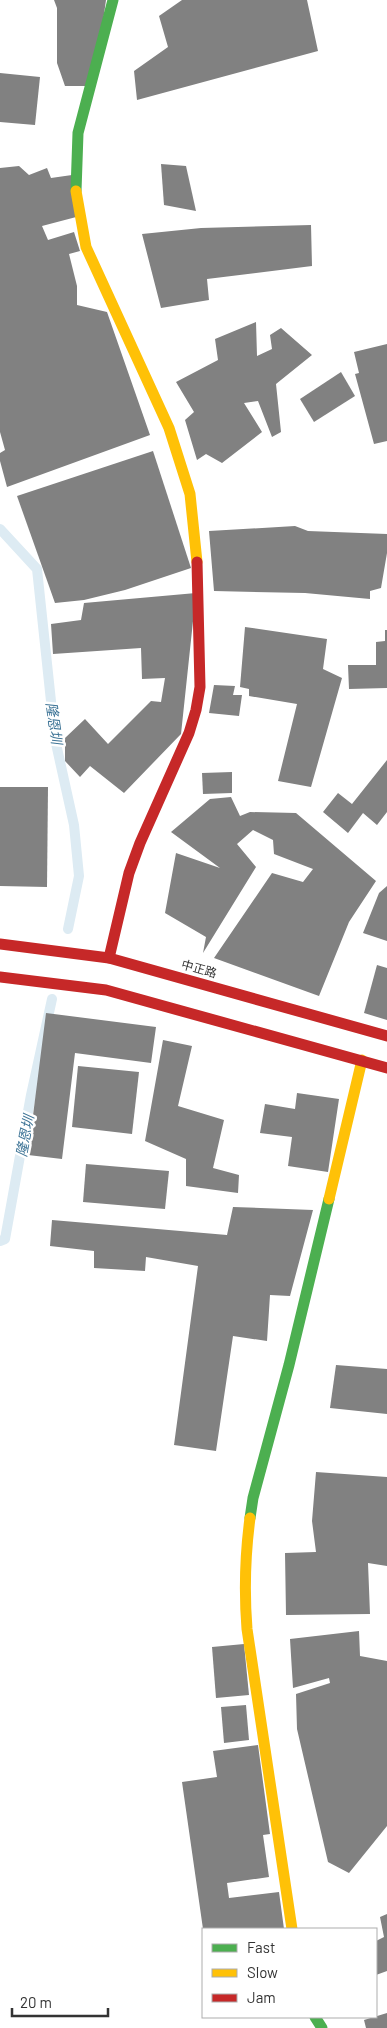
<svg xmlns="http://www.w3.org/2000/svg" width="387" height="2028" viewBox="0 0 387 2028" font-family="Barlow,'Noto Sans TC',sans-serif">
  <style>
    .lines { fill: none; stroke-linecap: round; stroke-linejoin: round }
    .stream { stroke: #ddebf3; stroke-width: 10 }
    .building { fill: #818181 }
    .fast { stroke: #4caf50; stroke-width: 11 }
    .slow { stroke: #ffc107; stroke-width: 11 }
    .jam { stroke: #c62828; stroke-width: 11 }
    .labels { text-anchor: middle; stroke-width: 5; stroke-linejoin: round; paint-order: stroke }
    .street-label { font-size: 12px; fill: #333; stroke: #fff }
    .water-label { font-size: 14px; font-style: italic; fill: #3f7597; stroke: #fff }
  </style>
  <rect width="100%" height="100%" fill="#fff"/>
  <g class="lines">
    <g class="stream">
      <path d="M0 529 37 569 55 739 74 825 79 876 68 929"/>
      <path d="M0 1241 5 1239 31 1095 52 999"/>
    </g>
  </g>
  <g class="building">
    <path d="M54 0H106L94 86H65L57 63V8Z"/>
    <path d="M182 0H307L318 51 137 100 134 71 168 47 159 16Z"/>
    <path d="M0 73 40 77 35 125 0 122Z"/>
    <path d="M161 164 186 166 196 211 164 205Z"/>
    <path d="M19 166 29 175 47 168 51 178 72 175 80 216 42 226 48 240 74 232 80 251 69 254 77 286V305L107 312 150 435 7 487 0 461V453L5 450 0 432V168Z"/>
    <path d="M311 225 312 266 207 279 209 300 161 308 142 234 201 228Z"/>
    <path d="M256 322 257 356 272 349 270 335 281 328 312 355 276 384 281 432 272 437 258 401 244 403 262 432 222 463 206 454 197 460 185 420 194 412 176 382 218 360 215 339Z"/>
    <path d="M387 344V441L374 444 355 374 359 373 354 352Z"/>
    <path d="M341 372 355 396 314 422 300 399Z"/>
    <path d="M153 451 191 568 125 590 84 600 55 603 17 496Z"/>
    <path d="M295 526 308 531 387 534V553L381 588 370 591V599L305 593 214 591 209 531Z"/>
    <path d="M196 593 181 734 124 793 90 766 80 777 65 761V738L85 719 108 744 151 701 161 702 165 678 142 679 141 648 53 654 51 624 81 620 84 603Z"/>
    <path d="M245 627 327 639 323 669 342 678 311 787 278 781 297 704 249 696V689L240 687Z"/>
    <path d="M385 630H387V688L349 689 348 665H376V642L385 641Z"/>
    <path d="M214 685 235 686 233 695H242L239 716 209 713Z"/>
    <path d="M387 760V812L377 825 363 813 348 833 323 812 338 793 352 804Z"/>
    <path d="M232 772V793L203 794 202 773Z"/>
    <path d="M0 787H48L47 887 0 886Z"/>
    <path d="M231 797 240 816 250 812 296 813 376 881 349 922 319 996 214 958 272 873 303 882 313 869 274 854 273 840 253 830 237 844 256 867 203 953 206 937 165 913 176 853 220 868 171 832 210 799Z"/>
    <path d="M387 886V941L363 933 379 893Z"/>
    <path d="M377 965 387 968V1020L364 1013Z"/>
    <path d="M46 1013 156 1027 151 1063 75 1053 62 1159 28 1155Z"/>
    <path d="M163 1040 192 1046 178 1106 224 1120 213 1168 239 1175 238 1193 186 1186V1159L145 1141Z"/>
    <path d="M78 1066 139 1072 132 1134 72 1127Z"/>
    <path d="M297 1093 339 1099 328 1172 288 1166 292 1137 260 1133 265 1104 295 1109Z"/>
    <path d="M86 1164 169 1171 165 1209 83 1202Z"/>
    <path d="M233 1207 313 1210 290 1296 270 1295 267 1341 233 1336 216 1451 174 1445 198 1266 146 1257 145 1271 94 1268V1251L50 1246 52 1220 227 1235Z"/>
    <path d="M336 1365 387 1369V1414L330 1408Z"/>
    <path d="M316 1472 387 1477V1566L368 1563 370 1614 286 1615 285 1553 316 1552 312 1521Z"/>
    <path d="M359 1631 360 1656 387 1661V1826L349 1873 328 1862 297 1729 296 1694 330 1683 329 1678 293 1688 290 1639Z"/>
    <path d="M244 1644 249 1695 216 1698 212 1647Z"/>
    <path d="M246 1705 249 1740 224 1743 221 1707Z"/>
    <path d="M258 1745 270 1834 263 1835 269 1877 227 1883 229 1898 279 1892 284 1929H203L182 1782 217 1777 213 1751Z"/>
    <path d="M387 1914V1971L376 1975V1941L384 1937 380 1917Z"/>
    <path d="M387 2013V2028H366L364 2020Z"/>
  </g>
  <g class="lines">
    <g class="fast">
      <path d="M76 191 78 133 113 0"/>
      <path d="M250 1518 253 1498 289 1365 329 1199"/>
      <path d="M315 2017 322 2028"/>
    </g>
    <g class="slow">
      <path d="M76 191 86 247 169 428 190 494 197 562"/>
      <path d="M329 1199 362 1060"/>
      <path d="M250 1518C245 1556 244 1591 247 1629L292 1929"/>
    </g>
    <g class="jam">
      <path d="M0 944 109 958 387 1036"/>
      <path d="M109 958 129 873 140 843 189 733 196 710 200 687 197 562"/>
      <path d="M0 977 106 990 387 1068"/>
    </g>
  </g>
  <g class="labels">
    <g class="street-label">
      <text transform="translate(199 969) rotate(16)" y="4">中正路</text>
    </g>
    <g class="water-label">
      <text transform="translate(54 723) rotate(82)" y="5">隆恩圳</text>
      <text transform="translate(25 1136) rotate(-79)" y="5">隆恩圳</text>
    </g>
  </g>
  <rect x="202" y="1928" width="175" height="90" fill="#ffffff" stroke="#adadad"/>
  <rect x="212" y="1944" width="25" height="8" fill="#4caf50" stroke="#adadad"/>
  <text x="247" y="1953" font-size="15" fill="#333333">Fast</text>
  <rect x="212" y="1969" width="25" height="8" fill="#ffc107" stroke="#adadad"/>
  <text x="247" y="1978" font-size="15" fill="#333333">Slow</text>
  <rect x="212" y="1994" width="25" height="8" fill="#c62828" stroke="#adadad"/>
  <text x="247" y="2003" font-size="15" fill="#333333">Jam</text>
  <path d="M12 2008v8h96v-8" fill="none" stroke="#333333" stroke-width="2.5"/>
  <text x="20" y="2008" font-size="15" fill="#333333" stroke="#ffffff" stroke-width="4" paint-order="stroke">20 m</text>
</svg>
